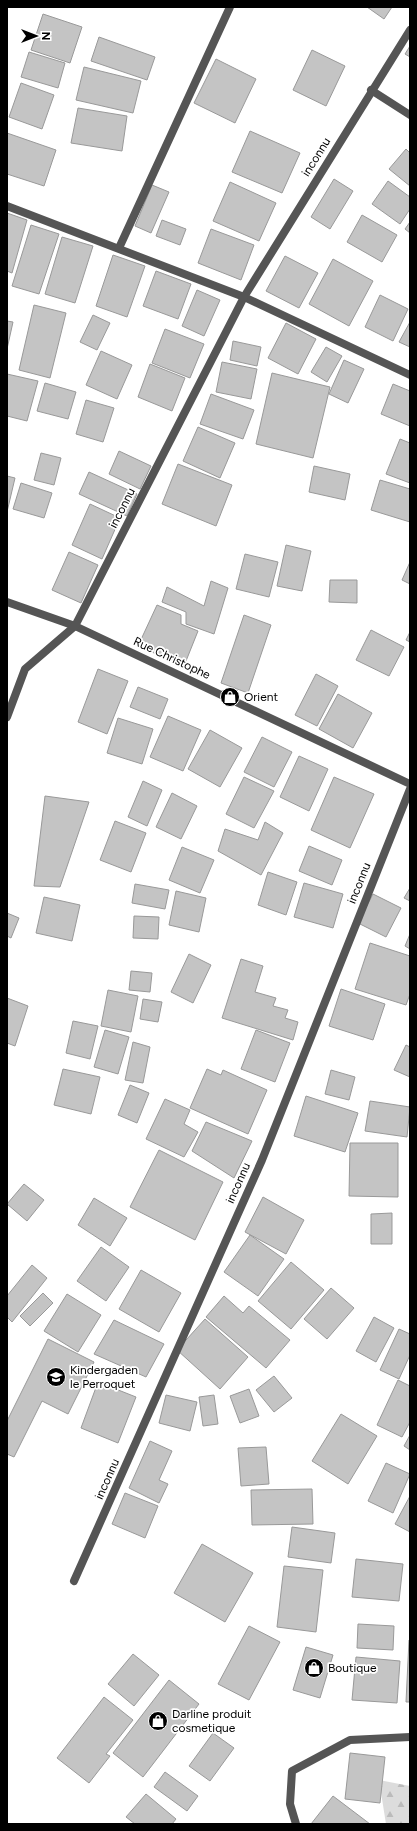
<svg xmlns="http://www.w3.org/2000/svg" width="417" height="1831" viewBox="0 0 417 1831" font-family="Figtree,sans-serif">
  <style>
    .forest { fill: url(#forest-firs) }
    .building { fill: #c4c4c4; stroke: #999 }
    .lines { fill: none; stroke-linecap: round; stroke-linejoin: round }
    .minor { stroke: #555; stroke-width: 8 }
    .labels { text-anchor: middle; stroke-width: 3.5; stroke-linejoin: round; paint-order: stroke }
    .street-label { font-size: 12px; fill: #000; stroke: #fff }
    .poi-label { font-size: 12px; fill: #000; stroke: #fff; text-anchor: start }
  </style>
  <defs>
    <pattern id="forest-firs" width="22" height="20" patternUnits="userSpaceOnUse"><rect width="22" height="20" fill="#dcdcdc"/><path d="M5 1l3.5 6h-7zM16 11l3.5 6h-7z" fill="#bbb"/></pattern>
  </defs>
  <rect width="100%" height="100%" fill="#fff"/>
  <path class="forest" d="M379 1780 410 1786V1824H386Z"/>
  <g class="building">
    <path d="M367 7H392L384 19Z"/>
    <path d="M43 14 82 27 70 63 31 50Z"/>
    <path d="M99 37 155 57 147 80 91 61Z"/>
    <path d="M410 46V57L405 54Z"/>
    <path d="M312 50 345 66 326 106 293 90Z"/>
    <path d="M29 52 65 63 58 88 21 77Z"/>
    <path d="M216 59 256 79 235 123 194 103Z"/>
    <path d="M84 67 141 81 133 113 76 100Z"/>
    <path d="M21 83 54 95 42 129 9 117Z"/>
    <path d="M78 108 127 116 122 151 71 143Z"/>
    <path d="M250 131 300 153 282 193 232 172Z"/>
    <path d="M7 133 56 150 44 186 7 174Z"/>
    <path d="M406 149 410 153V186L389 169Z"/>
    <path d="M334 179 353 191 330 229 311 217Z"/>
    <path d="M388 181 410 197V209L400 224 372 204Z"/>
    <path d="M230 182 276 203 259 241 213 221Z"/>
    <path d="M152 185 169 192 151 233 135 226Z"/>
    <path d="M7 213 27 220 12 273 7 271Z"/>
    <path d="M362 215 397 235 382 262 347 242Z"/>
    <path d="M162 220 186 229 180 245 156 236Z"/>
    <path d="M410 222V233L405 229Z"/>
    <path d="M31 225 59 234 39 294 12 286Z"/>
    <path d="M211 229 254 245 241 280 198 263Z"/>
    <path d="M62 237 93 246 75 303 45 294Z"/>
    <path d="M113 255 145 266 127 317 96 306Z"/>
    <path d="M285 256 318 273 299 308 266 291Z"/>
    <path d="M333 259 373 281 349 326 309 304Z"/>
    <path d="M156 271 191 284 178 319 143 306Z"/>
    <path d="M197 290 220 300 204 336 182 326Z"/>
    <path d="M380 295 408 309 393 341 365 327Z"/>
    <path d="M34 305 66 313 50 378 19 370Z"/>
    <path d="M93 315 110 323 97 350 80 342Z"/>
    <path d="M7 321 13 322 7 349Z"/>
    <path d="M410 322V347L399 342Z"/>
    <path d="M286 323 316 339 298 374 268 358Z"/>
    <path d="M165 329 204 344 190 378 152 363Z"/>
    <path d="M233 341 261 347 257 366 230 360Z"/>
    <path d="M326 347 342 356 327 382 311 372Z"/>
    <path d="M101 351 132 365 117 399 86 385Z"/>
    <path d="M344 360 364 369 348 403 329 394Z"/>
    <path d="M222 362 257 369 251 399 216 392Z"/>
    <path d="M150 364 185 378 172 411 138 397Z"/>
    <path d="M272 373 330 387 313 458 256 444Z"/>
    <path d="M7 374 38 381 27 421 7 416Z"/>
    <path d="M45 383 76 392 68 419 37 411Z"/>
    <path d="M393 384 410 391V426L381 414Z"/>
    <path d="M211 394 254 410 243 439 200 424Z"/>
    <path d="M86 400 114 408 103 442 76 434Z"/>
    <path d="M198 427 235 443 220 478 183 461Z"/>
    <path d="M400 439 410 443V483L386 474Z"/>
    <path d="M119 451 151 466 140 489 109 474Z"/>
    <path d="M41 453 61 458 54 485 34 480Z"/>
    <path d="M178 464 232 485 216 526 162 504Z"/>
    <path d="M314 466 350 474 345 500 309 492Z"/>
    <path d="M89 472 137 494 127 516 79 494Z"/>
    <path d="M7 476 15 478 7 512Z"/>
    <path d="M380 480 410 489V522L371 510Z"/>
    <path d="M21 483 52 493 44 518 13 509Z"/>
    <path d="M90 504 120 518 102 559 72 545Z"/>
    <path d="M286 545 311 551 302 591 277 586Z"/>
    <path d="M69 552 98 565 81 603 52 590Z"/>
    <path d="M245 554 278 562 269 597 236 589Z"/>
    <path d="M410 562V584L402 580Z"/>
    <path d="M330 580H357V603L329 602Z"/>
    <path d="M211 581 228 588 214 634 186 624V612L162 602 167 587 204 606Z"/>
    <path d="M157 605 181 615V624L198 631 184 666 138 646Z"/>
    <path d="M244 615 271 625 248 693 221 683Z"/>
    <path d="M371 630 404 647 389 676 356 660Z"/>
    <path d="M410 632V642L406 640Z"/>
    <path d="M98 669 128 681 107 734 78 722Z"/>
    <path d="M316 674 338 686 317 726 295 715Z"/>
    <path d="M138 687 168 699 160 719 130 707Z"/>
    <path d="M338 694 372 713 353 748 319 729Z"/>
    <path d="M168 716 201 730 183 771 150 757Z"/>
    <path d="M118 718 153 729 142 764 107 753Z"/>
    <path d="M210 730 242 748 220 787 188 769Z"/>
    <path d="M262 737 292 752 274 787 244 772Z"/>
    <path d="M299 756 328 769 309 811 280 797Z"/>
    <path d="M244 777 274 791 254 828 226 814Z"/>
    <path d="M334 777 374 794 350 848 311 830Z"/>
    <path d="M143 781 162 790 147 826 128 817Z"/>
    <path d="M172 793 197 806 181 839 156 827Z"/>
    <path d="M45 796 89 802 60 887 34 886Z"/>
    <path d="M115 821 146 833 131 872 100 860Z"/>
    <path d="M265 822 283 833 261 875 218 851 225 829 258 840Z"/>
    <path d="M309 846 342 860 332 885 299 871Z"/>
    <path d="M182 847 214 860 200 893 169 880Z"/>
    <path d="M268 872 297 882 286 915 258 905Z"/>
    <path d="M304 883 343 894 333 928 294 917Z"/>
    <path d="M135 884 169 890 165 909 132 903Z"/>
    <path d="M410 888V901L404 898Z"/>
    <path d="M176 891 206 898 199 932 169 925Z"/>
    <path d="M373 894 401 908 386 937 358 923Z"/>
    <path d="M44 897 80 905 72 941 36 933Z"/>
    <path d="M7 913 19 918 11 938 7 936Z"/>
    <path d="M134 916 159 917 158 939 133 938Z"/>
    <path d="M410 934V949L405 946Z"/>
    <path d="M370 943 410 956V994L406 1005 355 989Z"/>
    <path d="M189 954 211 965 193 1003 171 992Z"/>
    <path d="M241 959 263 966 255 992 276 998 273 1006 288 1010 285 1018 298 1022 293 1040 222 1018Z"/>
    <path d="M131 971 152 973 150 992 129 990Z"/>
    <path d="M341 989 385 1004 373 1040 329 1026Z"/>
    <path d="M108 990 138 996 131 1032 101 1026Z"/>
    <path d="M7 998 28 1006 15 1046 7 1043Z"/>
    <path d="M143 999 162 1002 158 1022 140 1019Z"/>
    <path d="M73 1021 98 1026 90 1059 66 1053Z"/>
    <path d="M105 1030 129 1037 118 1074 94 1067Z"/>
    <path d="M256 1030 290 1043 275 1082 241 1069Z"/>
    <path d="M133 1042 150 1047 143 1083 125 1080Z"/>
    <path d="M406 1045 410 1047V1077L394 1070Z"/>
    <path d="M63 1069 100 1077 91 1114 54 1105Z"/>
    <path d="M207 1069 221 1075 223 1070 267 1090 248 1134 190 1108Z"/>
    <path d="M331 1070 355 1077 349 1100 325 1094Z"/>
    <path d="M130 1085 149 1093 137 1123 118 1115Z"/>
    <path d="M306 1096 358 1113 345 1152 294 1136Z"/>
    <path d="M165 1099 190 1110 184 1124 198 1132 184 1157 146 1139Z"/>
    <path d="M370 1101 410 1107 407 1137 365 1131Z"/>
    <path d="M206 1122 252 1141 234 1178 192 1151Z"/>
    <path d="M350 1143H398V1197L349 1196Z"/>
    <path d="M159 1150 223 1182 195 1240 130 1207Z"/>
    <path d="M24 1184 44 1200 27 1221 7 1204Z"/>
    <path d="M263 1197 304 1220 286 1254 245 1232Z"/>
    <path d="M94 1198 127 1218 110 1246 78 1225Z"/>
    <path d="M392 1213V1244H371V1214Z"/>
    <path d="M250 1235 284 1259 258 1296 224 1272Z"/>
    <path d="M101 1247 129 1267 106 1301 77 1281Z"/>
    <path d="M291 1262 324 1290 291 1329 258 1301Z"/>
    <path d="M32 1265 47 1278 12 1322 7 1317V1296Z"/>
    <path d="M141 1270 181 1293 159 1332 119 1309Z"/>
    <path d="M331 1288 354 1308 327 1339 304 1319Z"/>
    <path d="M43 1293 53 1303 30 1326 20 1316Z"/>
    <path d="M67 1294 101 1315 78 1352 44 1331Z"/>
    <path d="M224 1296 243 1313 249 1306 290 1340 266 1368 206 1317Z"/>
    <path d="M374 1317 394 1328 376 1362 356 1351Z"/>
    <path d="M205 1319 248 1357 220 1389 177 1350Z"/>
    <path d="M114 1320 164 1344 146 1377 94 1354Z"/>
    <path d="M399 1329 410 1334V1355L399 1379 380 1370Z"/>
    <path d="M48 1339 94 1362 68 1414 42 1401 14 1457 7 1454V1421Z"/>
    <path d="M274 1376 292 1398 274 1412 256 1390Z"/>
    <path d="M398 1380 410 1386V1422L402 1437 377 1425Z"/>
    <path d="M98 1382 136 1397 118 1443 81 1428Z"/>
    <path d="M249 1389 259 1416 240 1423 230 1396Z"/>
    <path d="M166 1395 197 1402 190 1431 159 1423Z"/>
    <path d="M214 1395 218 1424 203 1426 199 1397Z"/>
    <path d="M341 1414 377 1436 348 1484 312 1461Z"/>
    <path d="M410 1435V1450L404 1446Z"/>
    <path d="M150 1441 172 1451 159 1480 168 1484 159 1503 129 1488Z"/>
    <path d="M266 1447 269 1484 241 1486 238 1448Z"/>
    <path d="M386 1463 410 1474 393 1513 368 1501Z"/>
    <path d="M312 1489 313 1524 252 1525 251 1490Z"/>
    <path d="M125 1493 158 1506 145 1538 112 1524Z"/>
    <path d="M410 1496V1532L395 1524Z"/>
    <path d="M292 1527 335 1533 331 1563 288 1557Z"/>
    <path d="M202 1544 253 1573 225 1622 174 1593Z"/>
    <path d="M356 1559 403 1564 399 1601 352 1597Z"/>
    <path d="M284 1566 323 1570 316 1632 277 1627Z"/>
    <path d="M358 1624 394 1626 393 1650 357 1648Z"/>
    <path d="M249 1626 280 1642 249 1700 218 1684Z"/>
    <path d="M409 1640H410V1702H406Z"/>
    <path d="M306 1647 333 1655 320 1698 293 1690Z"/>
    <path d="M133 1654 159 1675 134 1706 108 1684Z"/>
    <path d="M356 1657 400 1661 397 1703 352 1700Z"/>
    <path d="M169 1680 199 1704 143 1777 113 1753Z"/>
    <path d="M104 1697 133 1720 106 1754 110 1756 89 1783 57 1758Z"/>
    <path d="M213 1733 234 1748 210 1781 189 1766Z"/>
    <path d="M350 1753 385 1757 380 1803 345 1799Z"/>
    <path d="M165 1772 198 1796 187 1811 154 1787Z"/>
    <path d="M146 1794 176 1819 172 1824H135L126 1817Z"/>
    <path d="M333 1796 370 1824H311Z"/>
  </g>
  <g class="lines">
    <g class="minor">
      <path d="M371 90 410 115"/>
      <path d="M7 206 244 297 410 375"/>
      <path d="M119 248 230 7"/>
      <path d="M7 602 75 626 410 784"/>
      <path d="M7 717 25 669 75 626 244 297 410 30"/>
      <path d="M74 1581 262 1160 410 789"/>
      <path d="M296 1824 290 1804 292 1771 350 1740 410 1737"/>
    </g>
  </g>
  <defs>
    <symbol id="shop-disc" viewBox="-11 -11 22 22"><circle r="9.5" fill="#000" stroke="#fff"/><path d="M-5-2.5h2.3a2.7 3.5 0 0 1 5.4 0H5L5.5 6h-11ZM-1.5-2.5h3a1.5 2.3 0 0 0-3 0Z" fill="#fff"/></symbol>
    <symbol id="school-disc" viewBox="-11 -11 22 22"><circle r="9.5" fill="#000" stroke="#fff"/><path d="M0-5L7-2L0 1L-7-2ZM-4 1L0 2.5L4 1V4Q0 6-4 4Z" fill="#fff"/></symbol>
  </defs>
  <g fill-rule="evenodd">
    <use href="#shop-disc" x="219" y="686" width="22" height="22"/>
    <use href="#school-disc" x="45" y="1366" width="22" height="22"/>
    <use href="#shop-disc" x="303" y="1657" width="22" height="22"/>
    <use href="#shop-disc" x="147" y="1710" width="22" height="22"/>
  </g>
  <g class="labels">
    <g class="street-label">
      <text transform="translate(316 157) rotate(-58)" y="4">inconnu</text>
      <text transform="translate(122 508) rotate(-63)" y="4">inconnu</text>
      <text transform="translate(172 658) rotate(25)" y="4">Rue Christophe</text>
      <text transform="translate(359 883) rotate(-68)" y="4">inconnu</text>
      <text transform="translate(238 1183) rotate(-66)" y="4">inconnu</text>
      <text transform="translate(107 1479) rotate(-66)" y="4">inconnu</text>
    </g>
    <g class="poi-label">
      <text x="244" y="701">Orient</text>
      <text x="70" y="1374">Kindergaden<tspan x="70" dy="14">le Perroquet</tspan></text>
      <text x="328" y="1672">Boutique</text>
      <text x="172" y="1718">Darline produit<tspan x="172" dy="14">cosmetique</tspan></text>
    </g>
  </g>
  <rect width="417" height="1831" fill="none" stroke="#000000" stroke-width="16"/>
  <g transform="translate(36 36) rotate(90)" stroke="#ffffff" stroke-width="3" paint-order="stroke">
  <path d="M0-3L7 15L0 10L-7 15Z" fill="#000000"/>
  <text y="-6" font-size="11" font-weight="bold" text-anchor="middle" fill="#000000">N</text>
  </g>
</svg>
